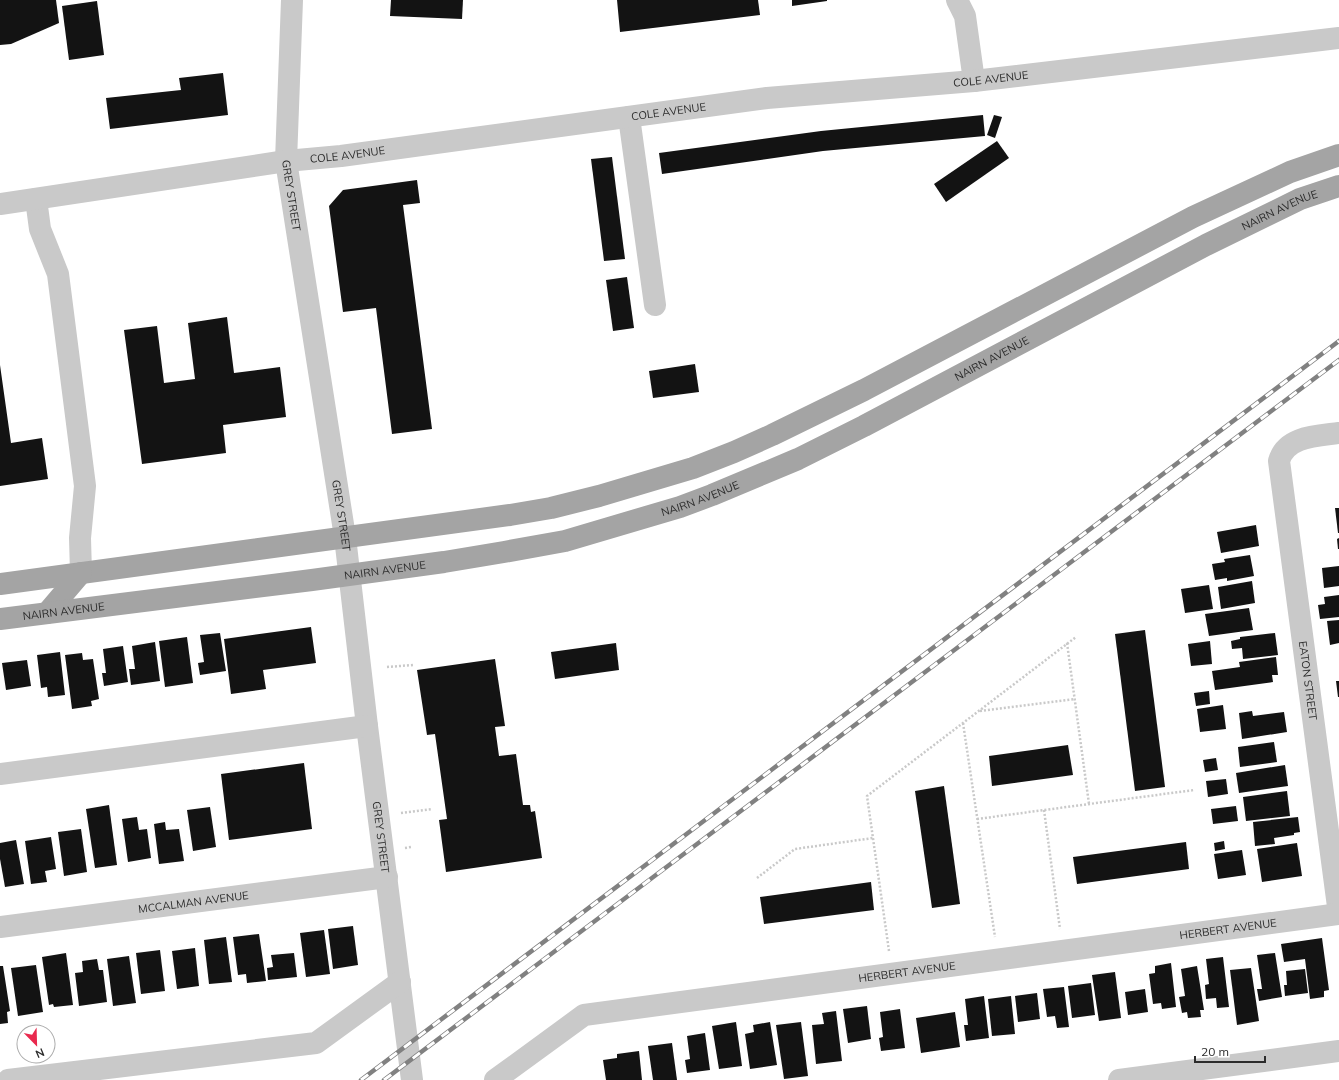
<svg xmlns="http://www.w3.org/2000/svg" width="1339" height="1080" viewBox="0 0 1339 1080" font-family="Mulish,sans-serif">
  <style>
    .building { fill: #131313 }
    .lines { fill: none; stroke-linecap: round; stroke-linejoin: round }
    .path { stroke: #c9c9c9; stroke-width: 2.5; stroke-dasharray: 2 2; stroke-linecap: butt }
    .minor { stroke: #c9c9c9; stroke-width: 22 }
    .major { stroke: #a4a4a4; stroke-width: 22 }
    .rail-casing { stroke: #818181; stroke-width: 4.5 }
    .rail { stroke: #fff; stroke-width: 3; stroke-dasharray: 9; stroke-linecap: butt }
    .labels { text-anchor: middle; stroke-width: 4; stroke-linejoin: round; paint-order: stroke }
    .street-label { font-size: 11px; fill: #2c2c2c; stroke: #fff }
  </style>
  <rect width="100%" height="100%" fill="#fff"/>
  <g class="building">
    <path d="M0 0H56L59 23 11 44 0 45Z"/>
    <path d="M391 0H463L462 19 390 16Z"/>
    <path d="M617 0H758L760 15 620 32Z"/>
    <path d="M792 0H827V1L792 6Z"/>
    <path d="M97 1 104 55 69 60 62 6Z"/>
    <path d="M223 73 228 115 110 129 106 98 181 90 179 78Z"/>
    <path d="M983 115 985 136 823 151 662 174 659 153 821 131Z"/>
    <path d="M994 115 1002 117 995 138 987 135Z"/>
    <path d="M997 141 1009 158 946 202 934 184Z"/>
    <path d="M612 157 625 259 604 261 591 159Z"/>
    <path d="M417 180 420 203 403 205 432 429 392 434 376 308 343 312 329 206 343 190Z"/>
    <path d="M627 277 634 328 613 331 606 280Z"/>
    <path d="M227 317 234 373 280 367 286 417 223 425 226 453 142 464 124 330 157 326 164 383 195 379 188 323Z"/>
    <path d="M695 364 699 392 653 398 649 371Z"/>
    <path d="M0 365 11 443 42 438 48 479 0 486Z"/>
    <path d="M1335 508H1339V533H1338Z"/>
    <path d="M1256 525 1259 546 1221 553 1217 532Z"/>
    <path d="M1339 538V549H1338L1337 539Z"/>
    <path d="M1250 555 1254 576 1227 581V578L1215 580 1212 564 1225 562 1224 559Z"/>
    <path d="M1339 566V586L1324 588 1322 568Z"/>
    <path d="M1252 581 1255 603 1221 609 1218 587Z"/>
    <path d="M1209 585 1213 609 1185 613 1181 589Z"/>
    <path d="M1339 595V617L1320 619 1318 605 1325 604 1324 597Z"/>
    <path d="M1249 608 1253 630 1209 636 1205 614Z"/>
    <path d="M1339 620V643L1330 645 1327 621Z"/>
    <path d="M311 627 316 663 263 670 266 689 231 694 224 639Z"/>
    <path d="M1145 630 1165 787 1135 791 1115 634Z"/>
    <path d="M220 633 226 671 200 675 198 663 204 662 200 635Z"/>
    <path d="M1275 633 1278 655 1243 659 1242 648 1232 649 1231 641 1240 639V637Z"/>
    <path d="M187 637 193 683 165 687 159 641Z"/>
    <path d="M1210 641 1212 664 1191 666 1188 644Z"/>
    <path d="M155 642 160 681 131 685 129 669H135L132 646Z"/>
    <path d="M616 643 619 670 555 679 551 652Z"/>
    <path d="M123 646 128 682 104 686 102 673H106L103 649Z"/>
    <path d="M60 652 65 695 48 697 47 687 41 688 37 655Z"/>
    <path d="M82 653 83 660 93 659 99 699 91 701 92 706 72 709 65 655Z"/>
    <path d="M1276 657 1278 675H1272L1273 682 1215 690 1212 671 1240 667 1239 662Z"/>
    <path d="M495 659 505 726 495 727 499 756 516 754 523 805H530L531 812 535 811 542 858 446 872 439 820 447 819 435 734 427 735 417 670Z"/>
    <path d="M27 660 31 686 6 690 2 663Z"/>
    <path d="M1336 681H1339V697H1338Z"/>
    <path d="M1209 691 1210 704 1196 706 1194 693Z"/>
    <path d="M1223 705 1226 729 1200 732 1197 709Z"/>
    <path d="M1252 711 1253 716 1284 712 1287 732 1242 739 1239 713Z"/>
    <path d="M1274 742 1277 762 1240 767 1238 747Z"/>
    <path d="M1068 745 1073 775 992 786 989 756Z"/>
    <path d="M1216 758 1218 770 1205 772 1203 760Z"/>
    <path d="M304 763 312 829 229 840 221 774Z"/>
    <path d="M1285 765 1288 786 1239 793 1236 773Z"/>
    <path d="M1226 779 1228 794 1208 797 1206 781Z"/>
    <path d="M944 786 960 904 932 908 915 791Z"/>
    <path d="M1287 791 1290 816 1246 821 1243 797Z"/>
    <path d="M109 805 117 865 95 868 86 809Z"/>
    <path d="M1236 806 1238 821 1213 824 1211 809Z"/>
    <path d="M210 807 216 847 193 851 187 810Z"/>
    <path d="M137 817 139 830 147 829 151 858 128 862 122 819Z"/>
    <path d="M1298 817 1300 832 1294 833V835L1274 838 1275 844 1255 846 1253 822Z"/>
    <path d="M165 822 166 830 179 829 184 861 159 864 154 824Z"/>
    <path d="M81 829 87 872 64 876 58 832Z"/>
    <path d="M51 837 56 869 45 871 47 882 31 884 25 841Z"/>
    <path d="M16 840 24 884 5 887 0 859V843Z"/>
    <path d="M1224 841 1225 849 1215 851 1214 843Z"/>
    <path d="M1186 842 1189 869 1077 884 1073 857Z"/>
    <path d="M1297 843 1302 876 1262 882 1257 849Z"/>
    <path d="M1242 850 1246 875 1218 879 1214 854Z"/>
    <path d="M871 882 874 910 764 924 760 897Z"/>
    <path d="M353 926 358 965 333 969 328 929Z"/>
    <path d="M324 930 330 974 306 977 300 933Z"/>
    <path d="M259 934 266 981 247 983 246 974 238 975 233 937Z"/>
    <path d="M226 937 232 982 209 984 204 940Z"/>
    <path d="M1322 938 1329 990 1324 991V997L1310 999 1305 959 1284 962 1281 944Z"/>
    <path d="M195 948 199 986 177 989 172 951Z"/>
    <path d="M160 950 165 991 141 994 136 953Z"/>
    <path d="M66 953 73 1005 54 1007 53 1004 49 1005 42 957Z"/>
    <path d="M294 953 297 977 268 980 267 968 273 967 271 955Z"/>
    <path d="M1275 953 1282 997 1259 1001 1257 989H1262L1257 955Z"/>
    <path d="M129 956 136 1003 113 1006 107 959Z"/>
    <path d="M1223 957 1229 1007 1217 1008 1216 998 1206 999 1205 985 1209 984 1206 959Z"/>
    <path d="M97 959 99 970H103L107 1002 79 1006 75 973 83 972 82 961Z"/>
    <path d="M1171 963 1176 1007 1162 1009 1161 1003 1153 1004 1149 974 1155 973V966Z"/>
    <path d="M36 965 43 1012 18 1016 11 968Z"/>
    <path d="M0 966H3L10 1011 7 1012 8 1023 0 1024Z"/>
    <path d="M1197 966 1204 1010H1200L1201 1017 1188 1018 1187 1012 1182 1013 1179 997 1185 996 1181 969Z"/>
    <path d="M1251 968 1259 1021 1237 1025 1230 970Z"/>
    <path d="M1305 969 1308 993 1285 996 1284 985H1287L1286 971Z"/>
    <path d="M1115 972 1121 1018 1099 1021 1092 975Z"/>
    <path d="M1091 983 1095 1015 1072 1018 1068 986Z"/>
    <path d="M1064 987 1069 1027 1057 1028 1055 1016 1047 1017 1043 989Z"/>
    <path d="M1145 989 1148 1012 1128 1015 1125 992Z"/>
    <path d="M1037 993 1040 1019 1018 1022 1015 996Z"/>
    <path d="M984 996 989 1038 966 1041 964 1025H968L965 999Z"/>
    <path d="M1011 996 1015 1034 992 1036 988 999Z"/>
    <path d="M867 1006 871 1039 848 1043 843 1009Z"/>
    <path d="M900 1009 905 1048 881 1051 879 1038 883 1037 880 1012Z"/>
    <path d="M836 1011 842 1061 816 1064 812 1025 824 1024 822 1013Z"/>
    <path d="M955 1012 960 1047 921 1053 916 1018Z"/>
    <path d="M736 1022 742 1066 719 1069 712 1026Z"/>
    <path d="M770 1022 777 1065 750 1069 745 1034 754 1032 753 1025Z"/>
    <path d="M801 1022 808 1076 784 1079 776 1025Z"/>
    <path d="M705 1033 710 1070 687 1073 685 1060 690 1059 687 1036Z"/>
    <path d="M672 1043 677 1080H653L648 1046Z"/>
    <path d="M639 1051 642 1080H606L603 1060 617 1058V1054Z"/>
  </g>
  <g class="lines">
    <g class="path">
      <path d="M1067 643 1089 804"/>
      <path d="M387 667 413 665"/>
      <path d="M980 711 1075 699"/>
      <path d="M963 723 995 937"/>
      <path d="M1044 810 1060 929"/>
      <path d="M401 813 432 809"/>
      <path d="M977 819 1194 790"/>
      <path d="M405 848 411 847"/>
      <path d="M757 878 795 849 873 838"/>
      <path d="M889 951 867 796 1076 637"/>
    </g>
    <g class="minor">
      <path id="s1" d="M292 0 286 161 345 537 367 726 412 1080"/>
      <path d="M957 0 965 16 974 81"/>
      <path d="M629 117 655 305"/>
      <path d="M36 199 40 229 58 274 85 486 80 538 81 573"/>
      <path id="s2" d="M0 204 286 161 341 156 767 98 974 81 1339 38"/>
      <path id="s3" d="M1339 433C1317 436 1286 436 1279 461L1339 914"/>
      <path d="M0 774 367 726"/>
      <path id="s4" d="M0 927 387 877"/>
      <path d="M8 1080 316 1043 400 982"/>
      <path id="s5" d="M495 1080 584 1015 1339 914"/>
      <path d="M1119 1080 1339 1051"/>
    </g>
    <g class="major">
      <path d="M0 584 510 515 551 508 599 496 693 468 734 452 772 435 864 390 1193 217 1290 172 1339 155"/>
      <path d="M47 613 81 573"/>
      <path id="s6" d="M0 619 312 580 444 562 504 552 565 541 680 507 712 495 798 459 864 426 1206 245 1300 199 1339 186"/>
    </g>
    <defs>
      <g id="rail">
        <path d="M361 1080 1339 341"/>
        <path d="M384 1080 1339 360"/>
      </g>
    </defs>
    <use href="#rail" class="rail-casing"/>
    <use href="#rail" class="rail"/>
  </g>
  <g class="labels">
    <g class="street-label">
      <text dy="4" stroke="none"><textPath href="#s2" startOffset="999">COLE AVENUE</textPath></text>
      <text dy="4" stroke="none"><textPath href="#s2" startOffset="675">COLE AVENUE</textPath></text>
      <text dy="4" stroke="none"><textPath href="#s2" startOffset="351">COLE AVENUE</textPath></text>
      <text dy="4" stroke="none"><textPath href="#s1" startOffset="196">GREY STREET</textPath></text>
      <text dy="4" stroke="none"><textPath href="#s6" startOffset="1360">NAIRN AVENUE</textPath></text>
      <text dy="4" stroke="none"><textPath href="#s6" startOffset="1036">NAIRN AVENUE</textPath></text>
      <text dy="4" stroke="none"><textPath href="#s6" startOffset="712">NAIRN AVENUE</textPath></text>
      <text dy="4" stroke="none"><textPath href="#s1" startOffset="520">GREY STREET</textPath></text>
      <text dy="4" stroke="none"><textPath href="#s6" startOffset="388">NAIRN AVENUE</textPath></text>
      <text dy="4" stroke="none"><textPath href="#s6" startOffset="64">NAIRN AVENUE</textPath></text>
      <text dy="4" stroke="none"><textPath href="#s3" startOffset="292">EATON STREET</textPath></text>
      <text dy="4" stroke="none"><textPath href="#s1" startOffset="844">GREY STREET</textPath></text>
      <text dy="4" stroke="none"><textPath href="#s4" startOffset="195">MCCALMAN AVENUE</textPath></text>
      <text dy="4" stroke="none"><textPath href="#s5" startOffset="760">HERBERT AVENUE</textPath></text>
      <text dy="4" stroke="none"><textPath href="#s5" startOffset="436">HERBERT AVENUE</textPath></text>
    </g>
  </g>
  <g transform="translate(36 1044) rotate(157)"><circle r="19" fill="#ffffff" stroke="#ababab"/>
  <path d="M0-3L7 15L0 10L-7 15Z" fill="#e9294e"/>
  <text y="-6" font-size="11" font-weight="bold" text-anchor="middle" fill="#2c2c2c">N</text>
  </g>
  <path d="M1195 1056v6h70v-6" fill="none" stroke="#2c2c2c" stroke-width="2"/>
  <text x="1201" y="1056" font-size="12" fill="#2c2c2c" stroke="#ffffff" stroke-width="3" paint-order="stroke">20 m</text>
</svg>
